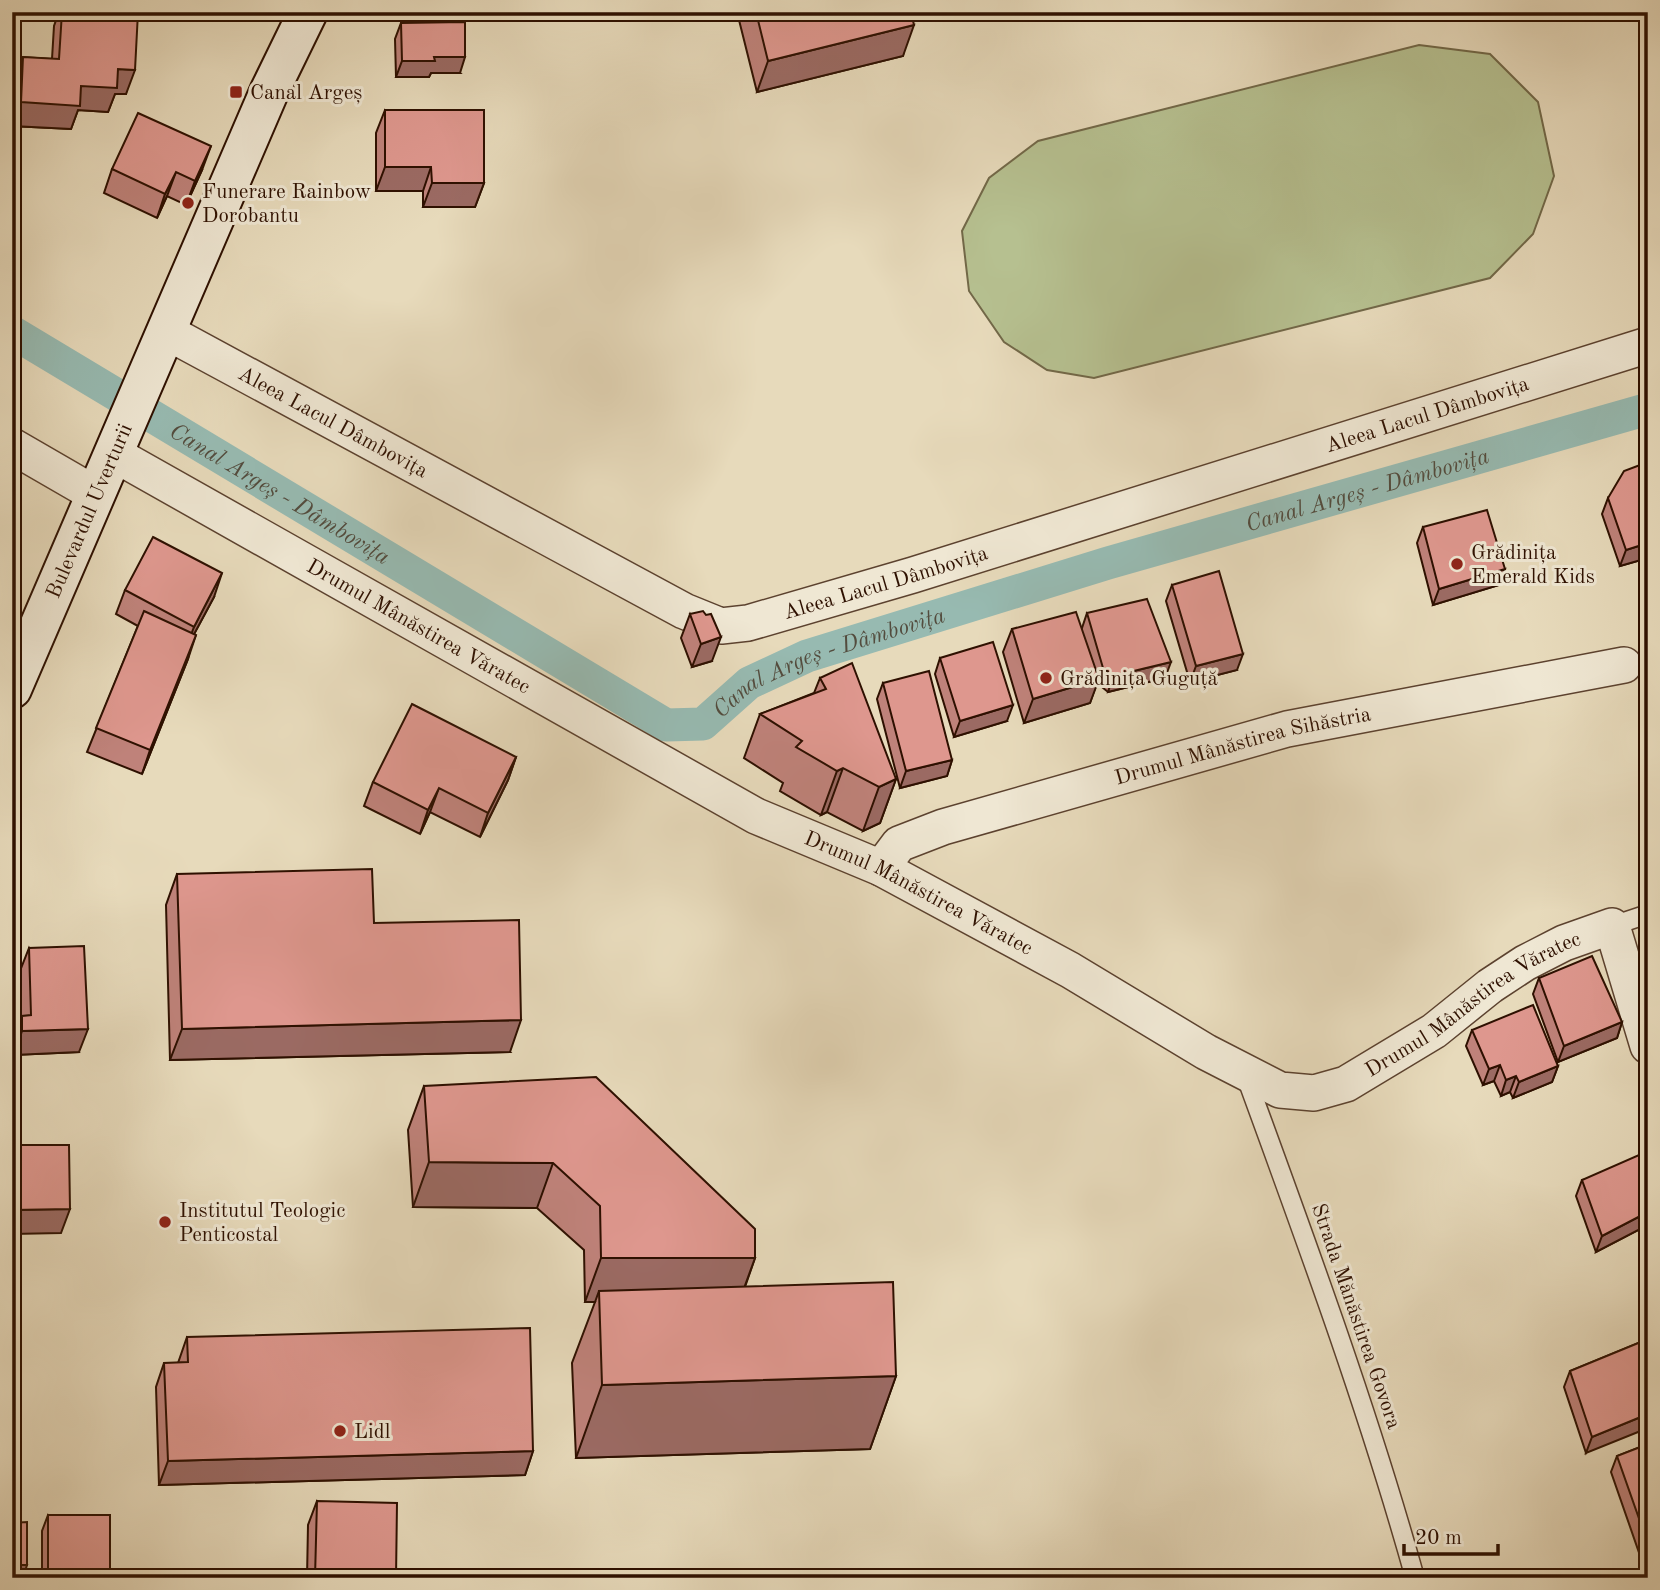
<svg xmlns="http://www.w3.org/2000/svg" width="1660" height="1590" font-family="'Old Standard TT',serif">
<rect width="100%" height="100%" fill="#e7dabb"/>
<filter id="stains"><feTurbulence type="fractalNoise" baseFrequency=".00286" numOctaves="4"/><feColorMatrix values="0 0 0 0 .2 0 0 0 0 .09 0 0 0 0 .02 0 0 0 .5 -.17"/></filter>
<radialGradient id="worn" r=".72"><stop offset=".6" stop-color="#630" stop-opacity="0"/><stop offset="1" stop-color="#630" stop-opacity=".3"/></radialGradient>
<path fill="#b6c090" stroke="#726848" stroke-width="2" d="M 1419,45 L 1490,54 L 1538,102 L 1554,176 L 1533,234 L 1490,278 L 1094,378 L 1047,370 L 1004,342 L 969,291 L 962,231 L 989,178 L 1038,141 Z"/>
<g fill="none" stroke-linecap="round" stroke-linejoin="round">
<path stroke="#97bab1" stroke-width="33" id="s1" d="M 12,332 L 666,725 L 703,724 L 749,683 L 807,656 L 1108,563 L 1648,409"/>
<g stroke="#5c422f" stroke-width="21">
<g id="service">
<path d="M 1612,926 L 1648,914"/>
<path d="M 1245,1074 C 1306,1241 1367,1406 1415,1578"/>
</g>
</g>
<g stroke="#5c422f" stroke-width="38">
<g id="minor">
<path id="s2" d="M 167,332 L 684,611 L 721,626 L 748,623 L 913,575 L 1648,345"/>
<path d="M 12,446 L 95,494"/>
<path id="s3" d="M 114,454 L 756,816 L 881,868 L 1070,970 L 1206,1052 L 1280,1090 L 1314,1093 L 1346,1084 L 1434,1031 L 1490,986 L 1525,963 L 1564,943 L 1612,926 L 1648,1046"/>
<path id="s4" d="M 881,868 L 899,844 L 943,827 L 1287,729 L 1624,665"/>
</g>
</g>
<g stroke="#2e1000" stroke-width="42">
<g id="secondary">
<path id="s5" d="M 12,689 L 269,92 L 308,12"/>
</g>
</g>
<use href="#service" stroke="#efe7d3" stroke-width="18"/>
<use href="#minor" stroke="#efe7d3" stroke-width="35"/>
<use href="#secondary" stroke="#efe7d3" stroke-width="38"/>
</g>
<g fill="#bf827a" stroke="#2e1000" stroke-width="2">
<path d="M 59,12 L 138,12 L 126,94 L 115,94 L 108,112 L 78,110 L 71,129 L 12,126 L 14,81 L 23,57 L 52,59 L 54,26 Z"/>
<path d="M 737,12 L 911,12 L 903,56 L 757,92 Z"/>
<path d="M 401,23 L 460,73 L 431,73 L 429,77 L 396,77 L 395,39 Z"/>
<path d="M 385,110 L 484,183 L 475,207 L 423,207 L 423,191 L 376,191 L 376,133 Z"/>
<path d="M 112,169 L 202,170 L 186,205 L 167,196 L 157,218 L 104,193 Z"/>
<path d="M 1608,498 L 1648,558 L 1620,566 L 1602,514 Z"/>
<path d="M 1423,527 L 1505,569 L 1499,585 L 1433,605 L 1417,543 Z"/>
<path d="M 1172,585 L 1237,670 L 1190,682 L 1166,601 Z"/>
<path d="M 125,590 L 214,597 L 194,634 L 188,659 L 142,774 L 87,752 L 138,626 L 116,614 Z"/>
<path d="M 1087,613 L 1165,678 L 1108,692 L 1097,683 L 1090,703 L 1024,723 L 1003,652 L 1012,629 L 1082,628 Z"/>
<path d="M 690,614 L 712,661 L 692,667 L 681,638 Z"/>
<path d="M 940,658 L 1007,721 L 954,737 L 935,674 Z"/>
<path d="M 820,678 L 896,779 L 880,823 L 863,831 L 827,812 L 821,815 L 780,791 L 783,783 L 744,758 L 760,714 L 814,693 Z"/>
<path d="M 883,683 L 952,760 L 947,776 L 900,788 L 877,699 Z"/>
<path d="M 516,757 L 508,780 L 480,837 L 430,812 L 420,834 L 364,806 L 373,782 Z"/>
<path d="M 177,874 L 374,923 L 510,1052 L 170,1060 L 166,905 Z"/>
<path d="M 29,948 L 79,1052 L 14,1055 L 13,1039 L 21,1016 L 20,971 Z"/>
<path d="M 1539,978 L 1622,1022 L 1617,1038 L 1558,1062 L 1533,994 Z"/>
<path d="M 1472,1030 L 1558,1066 L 1552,1082 L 1513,1098 L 1510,1092 L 1501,1096 L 1494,1081 L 1483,1085 L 1466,1046 Z"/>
<path d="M 424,1086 L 755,1258 L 745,1287 L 896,1376 L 870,1449 L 576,1458 L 572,1363 L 595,1302 L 585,1302 L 584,1250 L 537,1208 L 413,1207 L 408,1130 Z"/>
<path d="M 1648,1172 L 1648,1225 L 1596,1252 L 1576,1196 L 1582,1180 Z"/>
<path d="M 187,1337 L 533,1451 L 525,1475 L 159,1485 L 156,1387 L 164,1363 L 178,1363 Z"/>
<path d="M 1648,1339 L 1586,1453 L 1564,1387 L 1570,1371 Z"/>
<path d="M 1648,1444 L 1648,1566 L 1644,1567 L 1611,1472 L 1617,1456 Z"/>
<path d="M 317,1501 L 396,1578 L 307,1578 L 308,1525 Z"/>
<path d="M 48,1515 L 110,1576 L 109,1578 L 42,1578 L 42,1531 Z"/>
</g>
<g fill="#9b6a63" stroke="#2e1000" stroke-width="2">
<path d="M 914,25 L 903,56 L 757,92 L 768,61 Z"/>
<path d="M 434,57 L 465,57 L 460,73 L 431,73 L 429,77 L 396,77 L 402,61 Z"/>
<path d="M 118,69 L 135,70 L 126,94 L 115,94 L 108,112 L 78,110 L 71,129 L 12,126 L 21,102 L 81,86 Z"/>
<path d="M 211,146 L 202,170 L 186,205 L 195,181 Z"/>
<path d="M 385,167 L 431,167 L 423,191 L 376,191 Z"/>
<path d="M 176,172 L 167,196 L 157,218 L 165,194 Z"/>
<path d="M 432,183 L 484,183 L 475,207 L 423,207 Z"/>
<path d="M 1648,543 L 1648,558 L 1620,566 L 1626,550 Z"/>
<path d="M 1505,569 L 1499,585 L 1433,605 L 1439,589 Z"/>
<path d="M 222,573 L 214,597 L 185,651 L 194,627 Z"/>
<path d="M 196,635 L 188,659 L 142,774 L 150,750 Z"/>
<path d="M 721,637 L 712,661 L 692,667 L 701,644 Z"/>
<path d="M 1243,654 L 1237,670 L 1190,682 L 1196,666 Z"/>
<path d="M 1171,662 L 1165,678 L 1108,692 L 1113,676 Z"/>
<path d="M 1099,679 L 1090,703 L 1024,723 L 1033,699 Z"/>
<path d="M 1013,705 L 1007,721 L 954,737 L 960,721 Z"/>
<path d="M 516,757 L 508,780 L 480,837 L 488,813 Z"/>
<path d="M 952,760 L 947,776 L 900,788 L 906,771 Z"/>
<path d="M 843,768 L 827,812 L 821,815 L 837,771 Z"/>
<path d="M 896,779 L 880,823 L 863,831 L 879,787 Z"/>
<path d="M 439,788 L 430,812 L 420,834 L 428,810 Z"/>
<path d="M 521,1020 L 510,1052 L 170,1060 L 182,1029 Z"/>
<path d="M 1622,1022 L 1617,1038 L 1558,1062 L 1564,1046 Z"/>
<path d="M 88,1029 L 79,1052 L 14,1055 L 22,1031 Z"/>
<path d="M 1500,1065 L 1494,1081 L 1483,1085 L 1489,1069 Z"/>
<path d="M 1558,1066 L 1552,1082 L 1513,1098 L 1519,1082 Z"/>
<path d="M 1516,1076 L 1510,1092 L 1501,1096 L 1506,1080 Z"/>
<path d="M 429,1162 L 553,1163 L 537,1208 L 413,1207 Z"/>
<path d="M 70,1209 L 61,1233 L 12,1234 L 12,1210 Z"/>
<path d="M 1648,1212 L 1648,1225 L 1596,1252 L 1602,1236 Z"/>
<path d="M 601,1258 L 755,1258 L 739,1302 L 599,1291 L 595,1302 L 585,1302 Z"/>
<path d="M 896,1376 L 870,1449 L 576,1458 L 602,1385 Z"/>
<path d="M 1648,1414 L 1648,1428 L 1586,1453 L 1592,1437 Z"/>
<path d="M 533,1451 L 525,1475 L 159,1485 L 168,1461 Z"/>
<path d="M 12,1565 L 27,1565 L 23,1578 L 12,1578 Z"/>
<path d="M 48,1576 L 110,1576 L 109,1578 L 48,1578 Z"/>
</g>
<g fill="#de978e" stroke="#2e1000" stroke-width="2">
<path d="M 62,12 L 138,12 L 135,70 L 118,69 L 117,88 L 81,86 L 80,106 L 21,102 L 23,57 L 59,59 Z"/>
<path d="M 756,12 L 911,12 L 914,25 L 768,61 Z"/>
<path d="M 465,22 L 465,57 L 434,57 L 435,61 L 402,61 L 401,23 Z"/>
<path d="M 385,110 L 484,110 L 484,183 L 432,183 L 431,167 L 385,167 Z"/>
<path d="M 138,113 L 211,146 L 195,181 L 176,172 L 165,194 L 112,169 Z"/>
<path d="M 1648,462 L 1648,543 L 1626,550 L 1608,498 L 1624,471 Z"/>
<path d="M 1487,510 L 1505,569 L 1439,589 L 1423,527 Z"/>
<path d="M 153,537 L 222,573 L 194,627 L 125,590 Z"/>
<path d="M 1219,571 L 1243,654 L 1196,666 L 1172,585 Z"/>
<path d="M 1147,599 L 1171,662 L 1113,676 L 1103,668 L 1087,613 Z"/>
<path d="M 144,611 L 196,635 L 150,750 L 96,728 Z"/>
<path d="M 703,611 L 706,615 L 711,614 L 721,637 L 701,644 L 690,614 Z"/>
<path d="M 1076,612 L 1099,679 L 1033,699 L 1012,629 Z"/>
<path d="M 993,642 L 1013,705 L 960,721 L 940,658 Z"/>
<path d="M 852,663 L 896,779 L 879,787 L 843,768 L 837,771 L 796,747 L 802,741 L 760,714 L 826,689 L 820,678 Z"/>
<path d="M 929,671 L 952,760 L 906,771 L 883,683 Z"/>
<path d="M 412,704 L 516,757 L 488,813 L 439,788 L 428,810 L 373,782 Z"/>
<path d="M 372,869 L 374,923 L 519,920 L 521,1020 L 182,1029 L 177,874 Z"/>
<path d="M 84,946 L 88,1029 L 22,1031 L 22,1016 L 31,1015 L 29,948 Z"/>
<path d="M 1592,956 L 1622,1022 L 1564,1046 L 1539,978 Z"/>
<path d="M 1533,1005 L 1558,1066 L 1519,1082 L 1516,1076 L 1506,1080 L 1500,1065 L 1489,1069 L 1472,1030 Z"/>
<path d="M 596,1077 L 755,1229 L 755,1258 L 601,1258 L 600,1206 L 553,1163 L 429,1162 L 424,1086 Z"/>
<path d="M 12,1145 L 69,1145 L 70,1209 L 12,1210 Z"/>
<path d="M 1639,1155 L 1648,1172 L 1648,1212 L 1602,1236 L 1582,1180 Z"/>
<path d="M 893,1282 L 896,1376 L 602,1385 L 599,1291 Z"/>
<path d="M 530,1328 L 533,1451 L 168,1461 L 164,1363 L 188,1362 L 187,1337 Z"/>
<path d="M 1648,1339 L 1648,1414 L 1592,1437 L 1570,1371 Z"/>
<path d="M 1648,1444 L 1648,1544 L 1617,1456 Z"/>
<path d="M 317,1501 L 397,1503 L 396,1578 L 315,1578 Z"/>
<rect x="48" y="1515" width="62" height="61"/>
<path d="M 27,1522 L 27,1565 L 12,1565 L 12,1523 Z"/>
</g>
<g fill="#8f2418" stroke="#efe7d3" stroke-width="2.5">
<rect x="229" y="85" width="14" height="14" rx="3.5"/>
<circle cx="188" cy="203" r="7"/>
<circle cx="1457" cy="564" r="7"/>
<circle cx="1046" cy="678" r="7"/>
<circle cx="165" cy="1222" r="7"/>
<circle cx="340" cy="1431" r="7"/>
</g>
<g text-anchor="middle" stroke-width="6" stroke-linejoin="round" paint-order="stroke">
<g font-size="21" fill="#2e1000" stroke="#efe7d3" text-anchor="start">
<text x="250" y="99">Canal Argeș</text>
<text x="202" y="198">Funerare Rainbow<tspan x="202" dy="24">Dorobantu</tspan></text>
<text x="1471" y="559">Grădinița<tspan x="1471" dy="24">Emerald Kids</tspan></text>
<text x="1060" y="685">Grădinița Guguță</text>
<text x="179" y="1217">Institutul Teologic<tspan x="179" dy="24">Penticostal</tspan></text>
<text x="354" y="1438">Lidl</text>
</g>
<g font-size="21" fill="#2e1000" stroke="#efe7d3">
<text dy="7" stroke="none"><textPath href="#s2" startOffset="1365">Aleea Lacul Dâmbovița</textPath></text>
<text dy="7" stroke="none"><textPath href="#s2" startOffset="189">Aleea Lacul Dâmbovița</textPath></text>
<text dy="7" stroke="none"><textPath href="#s5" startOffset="194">Bulevardul Uverturii</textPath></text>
<text dy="7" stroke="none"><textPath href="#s2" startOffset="798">Aleea Lacul Dâmbovița</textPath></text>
<text dy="7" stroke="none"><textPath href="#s3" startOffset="350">Drumul Mânăstirea Văratec</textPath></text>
<text dy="7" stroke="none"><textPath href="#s4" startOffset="388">Drumul Mânăstirea Sihăstria</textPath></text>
<text dy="7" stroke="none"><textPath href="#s3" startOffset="917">Drumul Mânăstirea Văratec</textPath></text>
<text dy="7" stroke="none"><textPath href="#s3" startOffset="1547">Drumul Mânăstirea Văratec</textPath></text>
<text transform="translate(1357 1316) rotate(71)" y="7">Strada Mănăstirea Govora</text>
</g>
<g font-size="23" font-style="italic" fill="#534c3e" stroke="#efe7d3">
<text dy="8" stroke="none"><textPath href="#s1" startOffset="1510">Canal Argeș - Dâmbovița</textPath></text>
<text dy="8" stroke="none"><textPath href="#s1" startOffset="313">Canal Argeș - Dâmbovița</textPath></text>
<text dy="8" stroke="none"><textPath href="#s1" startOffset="943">Canal Argeș - Dâmbovița</textPath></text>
</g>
</g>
<rect width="1660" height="1590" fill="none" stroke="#e7dabb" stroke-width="42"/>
<rect x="14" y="14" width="1632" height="1562" fill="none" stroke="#2e1000" stroke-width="3.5"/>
<rect x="21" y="21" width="1618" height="1548" fill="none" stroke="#2e1000" stroke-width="2"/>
<path d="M1404 1544v10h94v-10" fill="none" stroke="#2e1000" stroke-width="3.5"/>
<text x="1415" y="1544" font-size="21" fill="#2e1000" stroke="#efe7d3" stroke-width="5" paint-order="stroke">20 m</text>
<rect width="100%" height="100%" filter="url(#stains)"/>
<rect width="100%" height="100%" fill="url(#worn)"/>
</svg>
